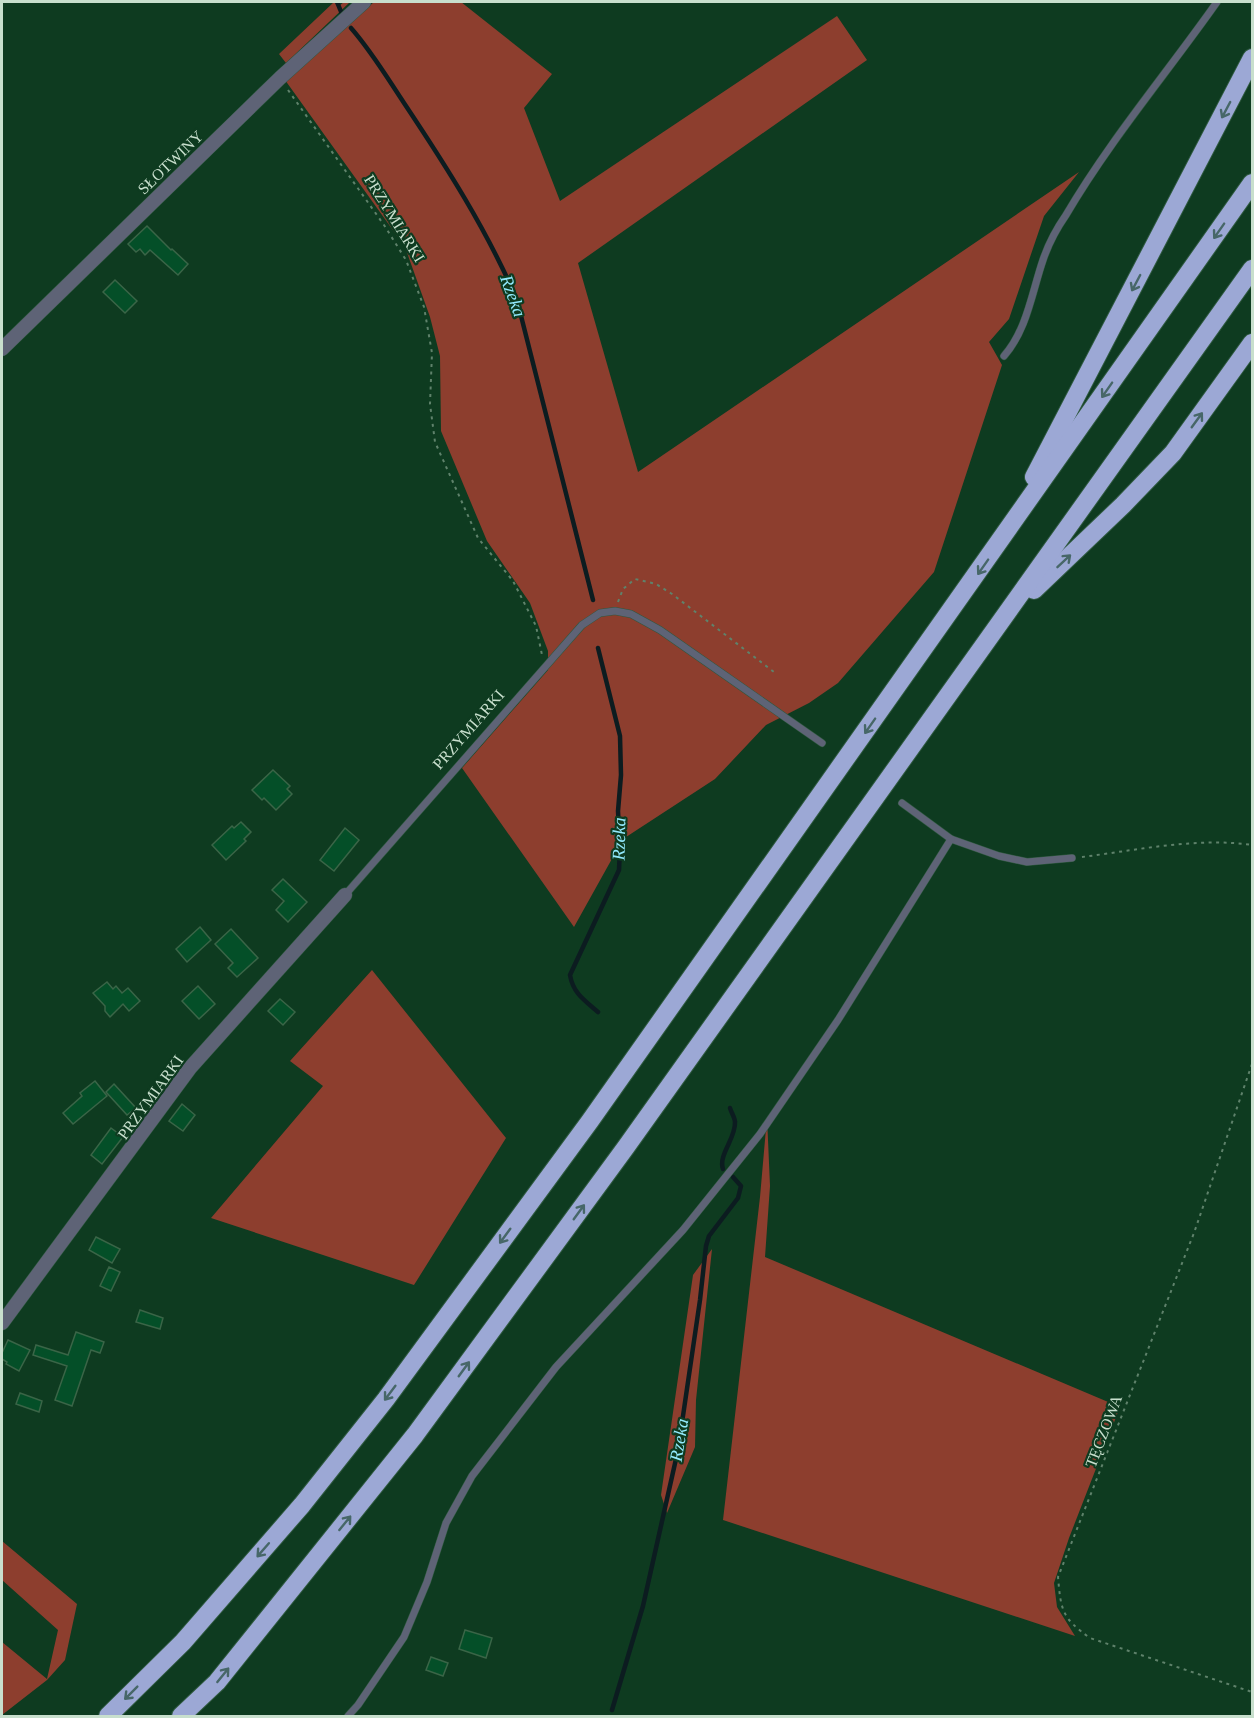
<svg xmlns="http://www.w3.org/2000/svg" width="1254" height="1718" font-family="Georgia,serif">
<rect width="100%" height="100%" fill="#0e3b20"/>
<g fill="#8d3e2e">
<path d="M 334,2 L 339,6 L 344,2 L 350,2 L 286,63 L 279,54 Z"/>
<path d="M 374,2 L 461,2 L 552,74 L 524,108 L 560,201 L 837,16 L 867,60 L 578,263 L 638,472 L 1079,172 L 1044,216 L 1009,319 L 989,342 L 1002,365 L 934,572 L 838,683 L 809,703 L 766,725 L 715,779 L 623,839 L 574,927 L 462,768 L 548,670 L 548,651 L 530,603 L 487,541 L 441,431 L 440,356 L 430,317 L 405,247 L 285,80 Z"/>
<path d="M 372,970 L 506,1138 L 414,1285 L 211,1218 L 323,1086 L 290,1061 Z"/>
<path d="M 767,1117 L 770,1186 L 765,1257 L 1120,1407 L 1069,1538 L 1054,1583 L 1057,1607 L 1075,1636 L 723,1520 L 760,1197 Z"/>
<path d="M 712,1249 L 696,1400 L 695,1447 L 667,1513 L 661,1495 L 693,1275 Z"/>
<path d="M 2,1541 L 77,1604 L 65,1660 L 47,1680 L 2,1715 L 2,1642 L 47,1679 L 58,1630 L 2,1580 Z"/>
</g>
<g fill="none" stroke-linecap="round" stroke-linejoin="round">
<g stroke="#0c1c20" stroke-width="4.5">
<path d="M 337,2 L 342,14"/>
<path d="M 351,28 C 372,52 386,76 404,103 C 446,166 487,230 517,300 L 593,600"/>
<path d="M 598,1012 C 584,1000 573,993 570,975 L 619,870 L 620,848 L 618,811 L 621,775 L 620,736 L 598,648"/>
<path d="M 723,1169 C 718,1155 736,1138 735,1122 C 735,1118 731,1112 730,1108"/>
<path d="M 612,1710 L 643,1606 L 678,1450 L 700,1300 L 706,1246 L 709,1236 L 738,1198 L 741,1186 L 733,1177"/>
</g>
</g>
<g fill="#044f28" stroke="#3a6547" stroke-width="1.5">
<path d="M 147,226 L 171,250 L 172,249 L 188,264 L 178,275 L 150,250 L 145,255 L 140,249 L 136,252 L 128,244 Z"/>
<path d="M 115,280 L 137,301 L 125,313 L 103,292 Z"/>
<path d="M 273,770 L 290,786 L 287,789 L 292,794 L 276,810 L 264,798 L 262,800 L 252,790 Z"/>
<path d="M 241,822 L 251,832 L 244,839 L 246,841 L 226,860 L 212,845 L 232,826 L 234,828 Z"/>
<path d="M 345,828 L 359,840 L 334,871 L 320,860 Z"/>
<path d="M 283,879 L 307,902 L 288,922 L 276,910 L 284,901 L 272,890 Z"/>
<path d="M 200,927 L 211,940 L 187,962 L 176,949 Z"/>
<path d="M 231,929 L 258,958 L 237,977 L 228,968 L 233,963 L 215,944 Z"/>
<path d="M 107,982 L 113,989 L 116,986 L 122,993 L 128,988 L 140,1001 L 129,1011 L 123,1004 L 110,1017 L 105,1011 L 105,1006 L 93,993 Z"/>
<path d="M 198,986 L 215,1004 L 199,1019 L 182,1001 Z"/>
<path d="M 280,999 L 295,1012 L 283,1025 L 268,1011 Z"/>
<path d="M 95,1081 L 107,1096 L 73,1124 L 63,1113 L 82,1096 L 80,1093 Z"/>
<path d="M 114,1084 L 136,1108 L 127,1115 L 106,1092 Z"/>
<path d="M 182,1104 L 195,1115 L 183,1131 L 169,1121 Z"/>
<path d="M 111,1128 L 123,1137 L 102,1164 L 91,1155 Z"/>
<path d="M 96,1237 L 120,1249 L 112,1263 L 89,1250 Z"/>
<path d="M 109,1267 L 120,1272 L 111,1291 L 100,1286 Z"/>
<path d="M 140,1310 L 163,1318 L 160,1329 L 136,1322 Z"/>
<path d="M 76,1332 L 104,1342 L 100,1353 L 91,1350 L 72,1406 L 55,1400 L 67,1366 L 33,1355 L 36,1345 L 68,1355 Z"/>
<path d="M 8,1340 L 30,1350 L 19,1371 L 6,1364 L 7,1362 L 2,1359 L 2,1353 Z"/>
<path d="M 20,1393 L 42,1401 L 39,1412 L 16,1404 Z"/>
<path d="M 465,1630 L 492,1638 L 486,1658 L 459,1649 Z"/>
<path d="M 431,1657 L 448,1663 L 443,1676 L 426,1670 Z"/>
</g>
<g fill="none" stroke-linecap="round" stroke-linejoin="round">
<g stroke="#2f593f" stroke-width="8">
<g id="lane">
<path d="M 1004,356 C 1027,330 1032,292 1043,260 C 1048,245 1057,228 1066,215 C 1110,140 1167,73 1217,2"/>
<path d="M 902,803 L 951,839 L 999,856 L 1027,862 L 1072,858"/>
<path d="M 345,895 L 582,625 L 600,613 L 615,611 L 631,614 L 660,630 L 822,743"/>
<path d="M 348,1716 L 358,1705 L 404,1637 L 427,1582 L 446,1523 L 472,1476 L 556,1367 L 683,1230 L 760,1134 L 838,1020 L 951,839"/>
</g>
</g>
<g stroke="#2f593f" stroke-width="15">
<g id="street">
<path d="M 2,349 L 280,78 L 364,2"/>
<path d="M 2,1323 L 190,1068 L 345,895"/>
</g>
</g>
<g stroke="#2f593f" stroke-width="20">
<g id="highway">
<path d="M 1034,477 L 1252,58"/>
<path d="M 1034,590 L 1123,505 L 1173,453 L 1252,343"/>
<path d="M 108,1716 L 183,1642 L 302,1505 L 386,1399 L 590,1121 L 1252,183"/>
<path d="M 181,1716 L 217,1682 L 415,1435 L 626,1147 L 1252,269"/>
</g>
</g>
<g stroke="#5f826b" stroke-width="2" stroke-dasharray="3 4.5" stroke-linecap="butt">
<path d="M 288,90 L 384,225 L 406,260 L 424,307 L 432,353 L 430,404 L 435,442 L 478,538 L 513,581 L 536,626 L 542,655"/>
<path d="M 618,602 L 623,589 L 635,579 L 656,584 L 672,594 L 774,672"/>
<path d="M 1082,857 C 1138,850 1197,837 1252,845"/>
<path d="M 1252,1064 L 1194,1233 L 1058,1577 C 1061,1611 1062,1618 1090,1638 L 1252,1692"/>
</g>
<use href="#lane" stroke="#5e6376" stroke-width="7"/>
<use href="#street" stroke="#5e6376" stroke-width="14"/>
<use href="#highway" stroke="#9ca8d5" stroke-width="18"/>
</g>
<defs><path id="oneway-shaft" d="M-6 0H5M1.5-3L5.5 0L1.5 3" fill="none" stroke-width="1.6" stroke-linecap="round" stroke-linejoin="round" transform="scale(1.5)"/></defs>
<g stroke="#476768">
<use href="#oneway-shaft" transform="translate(1226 110) rotate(118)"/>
<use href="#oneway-shaft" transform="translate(1219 231) rotate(125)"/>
<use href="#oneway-shaft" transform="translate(1136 283) rotate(118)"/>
<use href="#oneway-shaft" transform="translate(1107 390) rotate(125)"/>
<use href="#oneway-shaft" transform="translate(1197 420) rotate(-54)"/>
<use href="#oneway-shaft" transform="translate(1064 561) rotate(-43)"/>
<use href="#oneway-shaft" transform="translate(983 567) rotate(125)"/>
<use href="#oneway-shaft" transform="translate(870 726) rotate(125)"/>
<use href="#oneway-shaft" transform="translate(579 1212) rotate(-54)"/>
<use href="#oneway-shaft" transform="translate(505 1236) rotate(126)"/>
<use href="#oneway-shaft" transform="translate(464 1369) rotate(-54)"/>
<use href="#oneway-shaft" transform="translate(390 1393) rotate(127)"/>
<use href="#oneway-shaft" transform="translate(345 1523) rotate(-51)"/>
<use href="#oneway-shaft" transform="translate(263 1550) rotate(131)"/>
<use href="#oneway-shaft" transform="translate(223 1675) rotate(-51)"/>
<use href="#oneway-shaft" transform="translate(131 1693) rotate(135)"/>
</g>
<g text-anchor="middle" stroke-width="4.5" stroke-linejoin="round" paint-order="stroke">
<g font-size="16" fill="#c8dfcd" stroke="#0e3b20">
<text transform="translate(170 162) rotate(-44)" y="6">SŁOTWINY</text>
<text transform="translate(395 218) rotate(58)" y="6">PRZYMIARKI</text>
<text transform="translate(468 729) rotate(-49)" y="6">PRZYMIARKI</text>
<text transform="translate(150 1097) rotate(-54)" y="6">PRZYMIARKI</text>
<text transform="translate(1103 1431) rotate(-69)" y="6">TĘCZOWA</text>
</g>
<g font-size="18" font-style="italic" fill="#92eafd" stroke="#0e3b20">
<text transform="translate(513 296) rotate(70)" y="6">Rzeka</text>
<text transform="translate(619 839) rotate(-89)" y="6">Rzeka</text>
<text transform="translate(679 1440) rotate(-81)" y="6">Rzeka</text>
</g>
</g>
<rect width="1254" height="1718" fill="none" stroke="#c8dfcd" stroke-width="6"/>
</svg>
